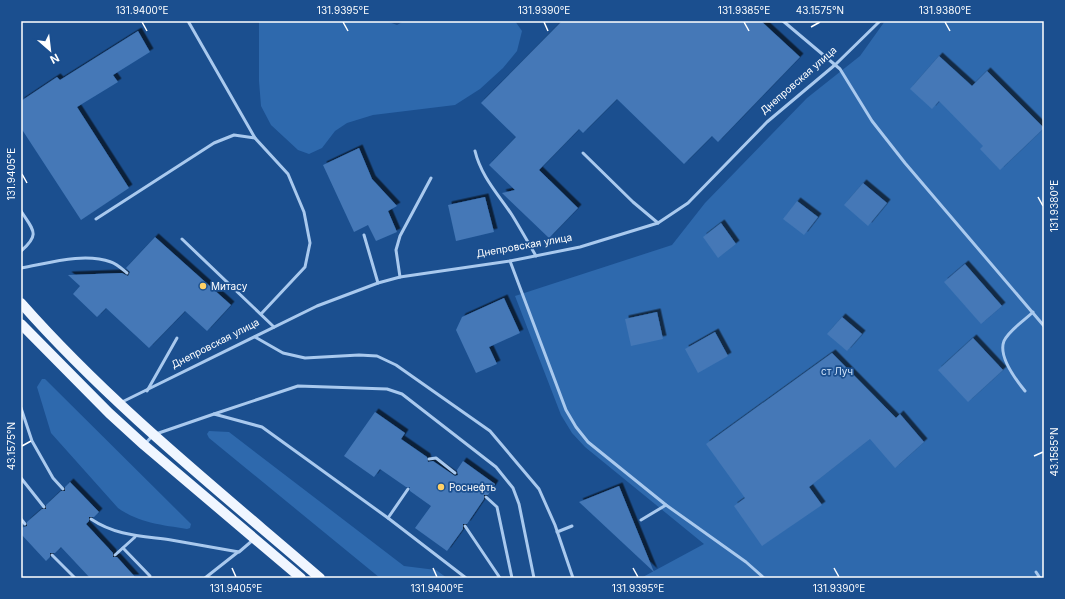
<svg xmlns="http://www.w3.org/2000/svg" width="1065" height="599" font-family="Inter,sans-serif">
<defs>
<filter id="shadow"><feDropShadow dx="3.5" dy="-3.5" stdDeviation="0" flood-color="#0009"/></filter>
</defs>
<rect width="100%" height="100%" fill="#1b4f8f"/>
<g fill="#2e69ad">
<path d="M 259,21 L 386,21 L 397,25 L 404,21 L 515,21 L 522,31 L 517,51 L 503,68 L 480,89 L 455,105 L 373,115 L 347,123 L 335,131 L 322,148 L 309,154 L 298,150 L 271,125 L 261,106 L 259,81 Z"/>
<path d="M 885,21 L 1044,21 L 1044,578 L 641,578 L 704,544 L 585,447 L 572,433 L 561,415 L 515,296 L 672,245 L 705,203 L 807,98 L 860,56 Z"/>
<path d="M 42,379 L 45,379 L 188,521 L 191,524 L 190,528 L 187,529 C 163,525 139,523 118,508 L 51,433 L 37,387 Z"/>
<path d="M 209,431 L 229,432 L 404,566 L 436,570 L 447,578 L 380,578 L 209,438 L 207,434 Z"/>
</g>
<g fill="#4478b7" filter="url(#shadow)">
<path d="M 562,21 L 761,21 L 800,57 L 718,142 L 712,136 L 684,164 L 617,99 L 583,133 L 579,129 L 539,170 L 578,208 L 549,238 L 502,193 L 515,190 L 489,165 L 516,137 L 481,103 Z"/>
<path d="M 138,31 L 150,52 L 113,75 L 118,82 L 77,107 L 129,188 L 81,220 L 21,128 L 21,101 L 57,77 L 60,80 Z"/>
<path d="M 939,56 L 972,86 L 987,71 L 1044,128 L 1000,170 L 980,149 L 983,146 L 939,101 L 932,109 L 910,89 Z"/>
<path d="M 359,148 L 372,179 L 397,206 L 388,211 L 397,232 L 376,241 L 368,225 L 354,232 L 323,165 Z"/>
<path d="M 863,183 L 887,203 L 868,226 L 844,205 Z"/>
<path d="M 485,197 L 494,232 L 456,241 L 448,205 Z"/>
<path d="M 797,201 L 818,217 L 804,235 L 783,219 Z"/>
<path d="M 721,223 L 736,244 L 718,258 L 703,237 Z"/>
<path d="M 155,237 L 231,305 L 207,331 L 185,311 L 149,348 L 106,308 L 97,317 L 73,294 L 80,286 L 68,275 L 122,273 L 128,276 L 130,272 L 126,268 Z"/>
<path d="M 965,264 L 1002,306 L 981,324 L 944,282 Z"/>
<path d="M 504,298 L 520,333 L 489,347 L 497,364 L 476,373 L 456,330 L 462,317 Z"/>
<path d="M 657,312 L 663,339 L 631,346 L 625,319 Z"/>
<path d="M 842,317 L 862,334 L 847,351 L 827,334 Z"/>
<path d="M 715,332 L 728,356 L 698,373 L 685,349 Z"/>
<path d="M 973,338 L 1003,370 L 968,402 L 938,370 Z"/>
<path d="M 832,353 L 896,418 L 900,414 L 924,442 L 895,468 L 870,439 L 809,487 L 822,505 L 762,546 L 734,506 L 745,498 L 706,444 Z"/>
<path d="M 375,412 L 405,433 L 401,439 L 427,457 L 428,462 L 433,461 L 455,476 L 458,475 L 457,470 L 463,461 L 495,484 L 488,495 L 484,495 L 484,499 L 467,524 L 463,524 L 463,529 L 447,551 L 415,528 L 431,506 L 410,491 L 410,487 L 406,487 L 380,469 L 374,477 L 344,456 Z"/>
<path d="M 70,482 L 99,512 L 94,517 L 89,517 L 89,521 L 86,524 L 113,553 L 113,557 L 117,557 L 136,578 L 90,578 L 61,547 L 55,553 L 50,553 L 50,557 L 46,561 L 21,534 L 21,528 L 27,526 L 27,522 L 42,509 L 46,509 L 46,505 L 61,491 L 65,491 L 65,487 Z"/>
<path d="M 619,486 L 654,572 L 579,502 Z"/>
</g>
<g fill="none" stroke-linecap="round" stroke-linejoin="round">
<g stroke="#a9c9ee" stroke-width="3">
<path d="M 188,21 L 255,138 L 288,174 L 304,212 L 310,243 L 305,267 L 261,314"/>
<path d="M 783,21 L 840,69 L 872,121 L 905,163 L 1044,326"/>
<path d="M 475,151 C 481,176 498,194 512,215 C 520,228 528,242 536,256"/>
<path d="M 583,153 L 633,202 L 658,223"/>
<path d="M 21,211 C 33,230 41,234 21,251"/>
<path d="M 96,219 L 214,143 L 234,135 L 255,138"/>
<path d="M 364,235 L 378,283"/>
<path d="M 182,239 L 274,327"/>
<path d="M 510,261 L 566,410 L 576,427 L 588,442 L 666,505 L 746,562 L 764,578"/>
<path d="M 21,268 C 49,263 84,252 111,262 C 117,264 122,269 127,273"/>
<path d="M 400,277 L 396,250 L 400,236 L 431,178"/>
<path d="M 255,337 L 283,353 L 305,358 L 359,355 L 377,356 L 396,365 L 490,431 L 539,489 L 555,525 L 573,578"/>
<path d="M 147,391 L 177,338"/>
<path d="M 1025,391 C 1016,380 998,356 1004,341 C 1009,330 1025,320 1033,312"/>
<path d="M 122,402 L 317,306 L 378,283 L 400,277 L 510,261 L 580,247 L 658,223 L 688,203 L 767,122 L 836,64 L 880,21"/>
<path d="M 21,408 L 32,441 L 53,478 L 63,489"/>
<path d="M 214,414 L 298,386 L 387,389 L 402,394 L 496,467 L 513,488 L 519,504 L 534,578"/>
<path d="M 145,444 L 153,435 L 214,414 L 262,427 L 388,518 L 408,489"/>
<path d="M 429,459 L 436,458 L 455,473"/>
<path d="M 21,478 L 44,507"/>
<path d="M 486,497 L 497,507 L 512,578"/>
<path d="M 388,518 L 466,578"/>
<path d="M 21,519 L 25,524"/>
<path d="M 91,519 C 116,536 143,536 171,540 C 194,544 216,548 239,552 L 253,540"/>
<path d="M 641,520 L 666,505"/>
<path d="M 465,526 L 500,578"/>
<path d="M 557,532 L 572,526"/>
<path d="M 123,548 L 150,576"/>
<path d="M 52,555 L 75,578"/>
<path d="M 115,555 L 135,537"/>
<path d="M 1036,572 L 1040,578"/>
<path d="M 205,578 L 238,552"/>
</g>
<g stroke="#f0f6ff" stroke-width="10">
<path d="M 21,303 C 111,405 218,490 320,578"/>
<path d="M 21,324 L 109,413 L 144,445 L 301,578"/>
</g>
</g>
<path fill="none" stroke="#fff" stroke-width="1.5" d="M 142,22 L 147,31M 343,22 L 348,31M 544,22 L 548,31M 744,22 L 749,31M 945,22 L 950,31M 811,27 L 820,22M 22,174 L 27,183M 1038,197 L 1043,206M 22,446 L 31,441M 1034,456 L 1043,452M 232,568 L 236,577M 433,568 L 437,577M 633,568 L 638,577M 834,568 L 839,577"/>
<g fill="#ffd166" stroke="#1b4f8f" stroke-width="1.5">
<circle cx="203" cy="286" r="4"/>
<circle cx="441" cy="487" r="4"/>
</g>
<g text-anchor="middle" stroke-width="3.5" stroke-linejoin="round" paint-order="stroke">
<g font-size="10" fill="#fff" stroke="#1b4f8f">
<text transform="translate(798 80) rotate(-41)" y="4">Днепровская улица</text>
<text transform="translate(524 245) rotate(-10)" y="4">Днепровская улица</text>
<text transform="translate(215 343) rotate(-27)" y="4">Днепровская улица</text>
</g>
<g font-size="10" fill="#fff" stroke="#1b4f8f" text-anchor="start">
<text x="211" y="290">Митасу</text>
<text x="449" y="491">Роснефть</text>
</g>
<g font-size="10" fill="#cfe3fa" stroke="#1b4f8f">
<text x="837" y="375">ст Луч</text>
</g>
</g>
<rect width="1065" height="599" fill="none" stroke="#1b4f8f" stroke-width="44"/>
<g transform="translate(50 50) rotate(152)" stroke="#1b4f8f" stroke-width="3" paint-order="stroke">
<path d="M0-3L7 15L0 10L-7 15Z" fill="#ffffff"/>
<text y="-6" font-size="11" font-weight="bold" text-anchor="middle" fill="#ffffff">N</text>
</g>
<rect x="22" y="22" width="1021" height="555" fill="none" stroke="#fff" stroke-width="1.5"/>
<g font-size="10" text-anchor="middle" fill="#fff">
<text x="142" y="14">131.9400°E</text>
<text x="343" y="14">131.9395°E</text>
<text x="544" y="14">131.9390°E</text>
<text x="744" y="14">131.9385°E</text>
<text x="820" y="14">43.1575°N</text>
<text x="945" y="14">131.9380°E</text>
<text transform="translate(11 174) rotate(-90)" y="4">131.9405°E</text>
<text transform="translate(1054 206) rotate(-90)" y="4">131.9380°E</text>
<text transform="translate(11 446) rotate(-90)" y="4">43.1575°N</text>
<text transform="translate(1054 452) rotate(-90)" y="4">43.1585°N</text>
<text x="236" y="592">131.9405°E</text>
<text x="437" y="592">131.9400°E</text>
<text x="638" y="592">131.9395°E</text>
<text x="839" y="592">131.9390°E</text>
</g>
</svg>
